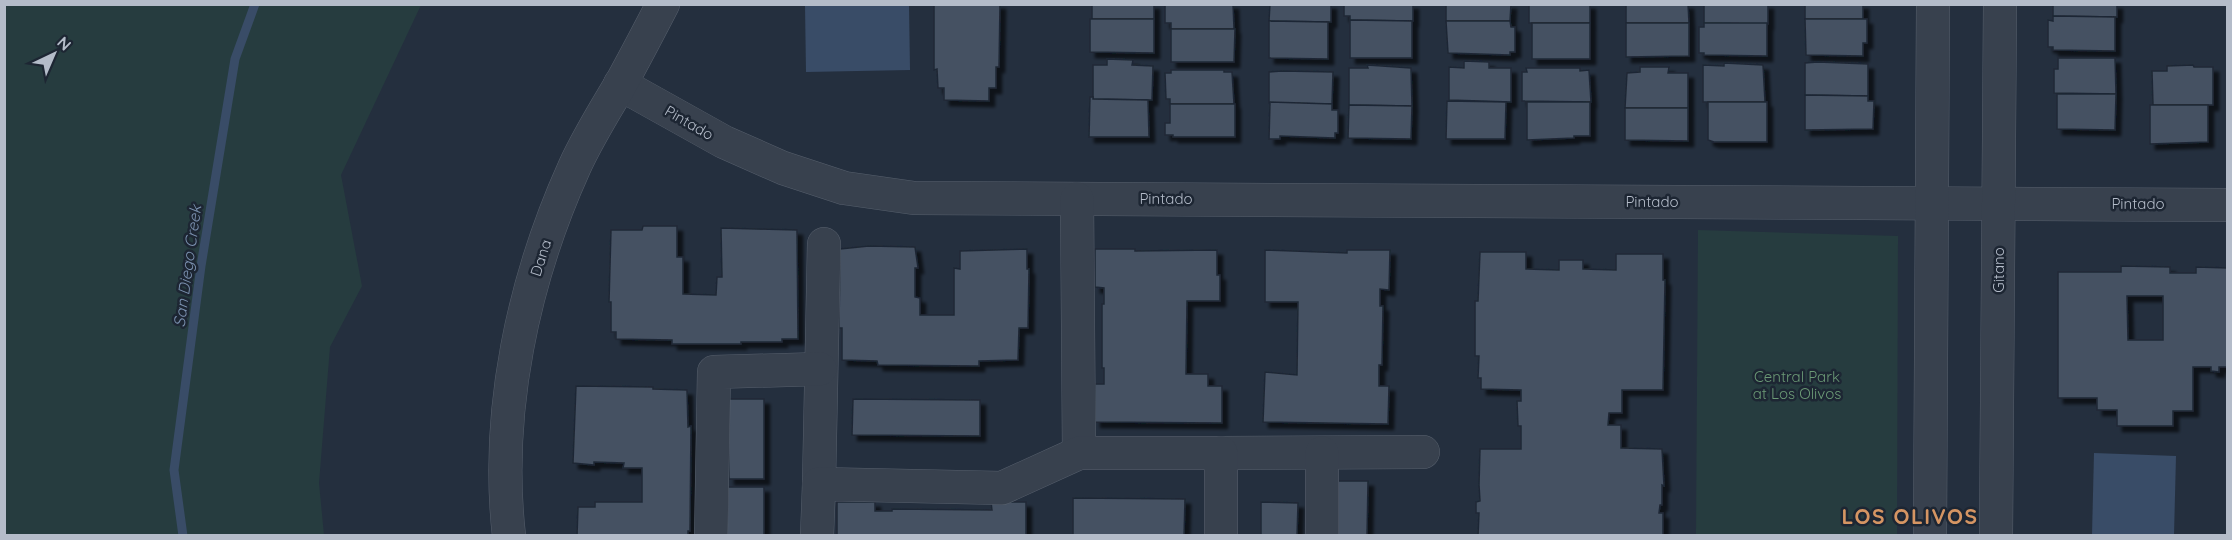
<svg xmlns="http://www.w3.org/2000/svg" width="2232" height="540" font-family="Quicksand,sans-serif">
<defs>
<filter id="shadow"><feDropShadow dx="5.5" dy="5.5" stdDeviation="1.5" flood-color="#0009"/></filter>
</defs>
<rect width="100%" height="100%" fill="#242f3e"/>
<g fill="#263c3f">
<path d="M 4,5 L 421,5 L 341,175 L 362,286 L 330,347 L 319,483 L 324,535 L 5,535 Z"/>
<path d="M 1698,230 L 1898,236 L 1897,535 L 1696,535 Z"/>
</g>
<g fill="#394c67">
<path d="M 805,5 L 909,5 L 910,70 L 806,72 Z"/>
<path d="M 2094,453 L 2176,456 L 2174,535 L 2092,535 Z"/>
</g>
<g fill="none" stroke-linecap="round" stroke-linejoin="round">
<path stroke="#394c67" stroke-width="9" d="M 183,536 L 174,470 L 201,266 L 235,59 L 255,4"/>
</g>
<g fill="#455162" stroke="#1f2835" stroke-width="1.5" fill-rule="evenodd" filter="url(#shadow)">
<path d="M 934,4 L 1000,4 L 999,67 L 996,67 L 996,88 L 989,88 L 989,101 L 944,100 L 944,88 L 938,88 L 937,69 L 934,70 Z"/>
<rect x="1092" y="4" width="62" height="15"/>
<path d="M 1165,4 L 1233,4 L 1234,29 L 1171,29 L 1171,23 L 1165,23 Z"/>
<path d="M 1270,4 L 1331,4 L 1331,22 L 1269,21 Z"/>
<path d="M 1344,4 L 1413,4 L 1413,21 L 1350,20 L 1350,16 L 1344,16 Z"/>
<path d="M 1446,4 L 1511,4 L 1510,21 L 1446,21 Z"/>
<rect x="1529" y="4" width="61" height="19"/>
<path d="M 1626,4 L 1688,4 L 1689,23 L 1626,23 Z"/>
<path d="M 1704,4 L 1768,4 L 1768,24 L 1704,23 Z"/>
<rect x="1805" y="4" width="58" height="15"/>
<path d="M 2053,4 L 2117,4 L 2117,17 L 2053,16 Z"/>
<path d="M 2053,16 L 2115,17 L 2115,51 L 2053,50 L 2053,47 L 2048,47 L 2048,20 L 2053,21 Z"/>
<path d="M 1090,19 L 1154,19 L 1154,53 L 1090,52 Z"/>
<path d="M 1805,19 L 1867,19 L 1867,43 L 1863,43 L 1863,56 L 1806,55 Z"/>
<path d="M 1350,20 L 1412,21 L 1412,58 L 1350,58 Z"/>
<path d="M 1269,21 L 1328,22 L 1328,59 L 1269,58 Z"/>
<path d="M 1446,21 L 1510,21 L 1511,27 L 1515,27 L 1515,52 L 1510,52 L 1510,55 L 1448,53 Z"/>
<rect x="1532" y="23" width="58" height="36"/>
<path d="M 1626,23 L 1689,23 L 1689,56 L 1626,57 Z"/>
<path d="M 1704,23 L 1767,23 L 1767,56 L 1704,55 L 1704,53 L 1699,53 L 1699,27 L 1704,27 Z"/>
<path d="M 1171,29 L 1235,29 L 1234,62 L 1171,62 Z"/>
<path d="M 2058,58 L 2115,58 L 2116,94 L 2054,93 L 2054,69 L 2058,69 Z"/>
<path d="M 1107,59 L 1133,60 L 1132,65 L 1153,66 L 1152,100 L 1093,99 L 1093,65 L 1107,65 Z"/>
<path d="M 1464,61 L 1489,62 L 1489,68 L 1511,68 L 1511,102 L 1449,100 L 1449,67 L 1464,68 Z"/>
<path d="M 1818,62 L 1868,64 L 1868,96 L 1805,95 L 1805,63 Z"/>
<path d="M 1724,63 L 1763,65 L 1765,102 L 1703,102 L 1703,65 L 1724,66 Z"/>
<path d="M 1367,65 L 1411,68 L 1412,106 L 1349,105 L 1349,68 L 1368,68 Z"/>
<path d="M 2193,65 L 2194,67 L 2213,67 L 2213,105 L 2153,105 L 2152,71 L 2167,71 L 2167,66 Z"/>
<path d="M 1640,67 L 1669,67 L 1668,73 L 1688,73 L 1688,108 L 1625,108 L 1627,73 L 1640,72 Z"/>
<path d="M 1526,68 L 1580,68 L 1580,71 L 1589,70 L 1591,102 L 1522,101 L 1522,72 L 1527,72 Z"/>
<path d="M 1171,70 L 1224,70 L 1224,72 L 1232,72 L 1234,104 L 1170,104 L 1170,99 L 1166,99 L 1165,73 L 1171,73 Z"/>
<path d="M 1282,71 L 1333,72 L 1332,104 L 1269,103 L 1269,72 Z"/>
<path d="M 2057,94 L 2116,94 L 2115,130 L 2057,129 Z"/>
<path d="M 1805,95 L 1868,96 L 1868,101 L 1874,101 L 1873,129 L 1805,130 Z"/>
<path d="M 1090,97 L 1093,97 L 1093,99 L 1148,100 L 1149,137 L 1089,137 Z"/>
<path d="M 1447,101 L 1506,102 L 1505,139 L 1446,139 Z"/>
<path d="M 1270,102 L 1332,104 L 1332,110 L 1338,110 L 1338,133 L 1335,133 L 1335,138 L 1280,136 L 1280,139 L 1269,139 Z"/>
<path d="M 1527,102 L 1590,102 L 1590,136 L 1574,136 L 1574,138 L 1527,140 Z"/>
<path d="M 1708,102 L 1767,102 L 1767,142 L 1714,142 L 1708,140 Z"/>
<path d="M 1170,104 L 1235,104 L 1235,137 L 1173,137 L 1173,135 L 1165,135 L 1165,123 L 1170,123 Z"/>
<path d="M 1349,105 L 1412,106 L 1411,139 L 1348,138 Z"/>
<path d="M 2150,105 L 2208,105 L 2208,142 L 2150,144 Z"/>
<path d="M 1625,108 L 1688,108 L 1688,141 L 1625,140 Z"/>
<path d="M 643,226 L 677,226 L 677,257 L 683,257 L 683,294 L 716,295 L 717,277 L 722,277 L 721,228 L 797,230 L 798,339 L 782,339 L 782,342 L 741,342 L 741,344 L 672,344 L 672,340 L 616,339 L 616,332 L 611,332 L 611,302 L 609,302 L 611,230 L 642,230 Z"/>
<path d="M 869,246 L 915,247 L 918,268 L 915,268 L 915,297 L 920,298 L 920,315 L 954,315 L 954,268 L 960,269 L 960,251 L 1027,249 L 1027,269 L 1029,269 L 1028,328 L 1019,328 L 1018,360 L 979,361 L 979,366 L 878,365 L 877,361 L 842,360 L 842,328 L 839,328 L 840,249 Z"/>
<path d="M 1095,249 L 1135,249 L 1135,251 L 1217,250 L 1217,275 L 1220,275 L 1220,301 L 1187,301 L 1186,374 L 1208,374 L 1208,386 L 1222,386 L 1222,423 L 1095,422 L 1095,384 L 1104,384 L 1104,368 L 1102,368 L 1102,304 L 1104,304 L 1104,288 L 1095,287 Z"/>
<path d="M 1265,250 L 1347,253 L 1347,250 L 1390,250 L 1389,290 L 1380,289 L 1380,306 L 1383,306 L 1382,365 L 1379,365 L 1379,386 L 1389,386 L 1388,424 L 1263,422 L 1265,372 L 1297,375 L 1298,302 L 1265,302 Z"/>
<path d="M 1480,252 L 1526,252 L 1526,269 L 1559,270 L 1559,260 L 1583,260 L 1583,269 L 1616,270 L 1616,254 L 1663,254 L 1663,280 L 1665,280 L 1663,390 L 1622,390 L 1622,413 L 1609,413 L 1608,425 L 1621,425 L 1621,448 L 1662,449 L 1664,486 L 1662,485 L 1662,505 L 1660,505 L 1659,513 L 1663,513 L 1663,536 L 1478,536 L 1479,513 L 1476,513 L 1476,502 L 1480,501 L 1479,485 L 1480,449 L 1521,449 L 1521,426 L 1518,426 L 1517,401 L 1521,401 L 1521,390 L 1481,389 L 1481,378 L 1478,378 L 1479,356 L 1475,356 L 1475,301 L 1478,301 Z"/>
<path d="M 2121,266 L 2170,267 L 2170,273 L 2196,273 L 2196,267 L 2228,268 L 2228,367 L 2219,367 L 2219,372 L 2211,371 L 2211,367 L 2193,367 L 2193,411 L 2173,411 L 2173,426 L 2117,426 L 2117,410 L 2097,410 L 2097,398 L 2058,398 L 2058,272 L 2121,272 ZM 2127,296 L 2163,296 L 2163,340 L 2128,340 Z"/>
<path d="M 576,386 L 653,387 L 653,389 L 687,390 L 688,427 L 691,426 L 690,531 L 688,531 L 688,536 L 577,536 L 578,507 L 595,507 L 595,502 L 642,502 L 642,468 L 623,468 L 624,463 L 594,462 L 594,465 L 573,463 Z"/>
<path d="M 728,399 L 764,399 L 764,479 L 729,479 Z"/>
<path d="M 853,399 L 980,400 L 980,436 L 852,435 Z"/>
<path d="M 1332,481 L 1368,481 L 1367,536 L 1332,536 Z"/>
<path d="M 728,487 L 764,487 L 764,536 L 727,536 Z"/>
<path d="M 1073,498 L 1185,499 L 1184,536 L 1073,535 Z"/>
<path d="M 837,502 L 875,502 L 875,511 L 892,511 L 892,509 L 992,510 L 991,502 L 1026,502 L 1026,536 L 837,536 Z"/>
<path d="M 1261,502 L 1298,503 L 1297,536 L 1261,536 Z"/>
</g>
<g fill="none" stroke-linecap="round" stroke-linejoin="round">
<g stroke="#565f6c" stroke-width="34">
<g id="minor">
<path d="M 620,84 L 724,142 L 783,168 L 844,188 L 914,198 L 2228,205"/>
<path d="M 1077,199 L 1079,453"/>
<path d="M 1221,453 L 1423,452"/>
<path d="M 819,484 L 824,244"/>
<path d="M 509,536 C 495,412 523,281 574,168 C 587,139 604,112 620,85 C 635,58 649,31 663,4"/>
<path d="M 711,536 L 714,372 L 820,369"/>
<path d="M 817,536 L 819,484 L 1002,488 L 1079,453 L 1221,453 L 1221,536"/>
<path d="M 1322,536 L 1322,453"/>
<path d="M 1930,536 L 1933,4"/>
<path d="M 1996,536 L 2000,4"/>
</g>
</g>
<use href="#minor" stroke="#38414e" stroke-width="33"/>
</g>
<g text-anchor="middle" stroke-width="5" stroke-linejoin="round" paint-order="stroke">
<g font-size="15" fill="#b4bcc9" stroke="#1d2633">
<text transform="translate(689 123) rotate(30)" y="5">Pintado</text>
<text x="1166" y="204">Pintado</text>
<text x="1652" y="207">Pintado</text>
<text x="2138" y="209">Pintado</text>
<text transform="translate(541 258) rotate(-72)" y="5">Dana</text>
<text transform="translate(1999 270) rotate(-90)" y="5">Gitano</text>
</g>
<g font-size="15" fill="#6b9a76" stroke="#1d2633">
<text x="1797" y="382">Central Park<tspan x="1797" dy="17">at Los Olivos</tspan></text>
</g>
<g font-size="16" font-style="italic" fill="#7c92b1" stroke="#1d2633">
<text transform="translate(187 266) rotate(-82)" y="6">San Diego Creek</text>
</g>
<g font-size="21" font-weight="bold" letter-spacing="1.5" fill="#d59563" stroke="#1d2633">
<text x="1910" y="524">LOS OLIVOS</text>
</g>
</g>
<rect width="2232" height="540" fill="none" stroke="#b4bcc9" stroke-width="12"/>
<g transform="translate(54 54) rotate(44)" stroke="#1d2633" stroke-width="4.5" paint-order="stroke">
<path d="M0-4.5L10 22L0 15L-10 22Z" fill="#b4bcc9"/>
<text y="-9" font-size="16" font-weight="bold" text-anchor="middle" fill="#b4bcc9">N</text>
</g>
</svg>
